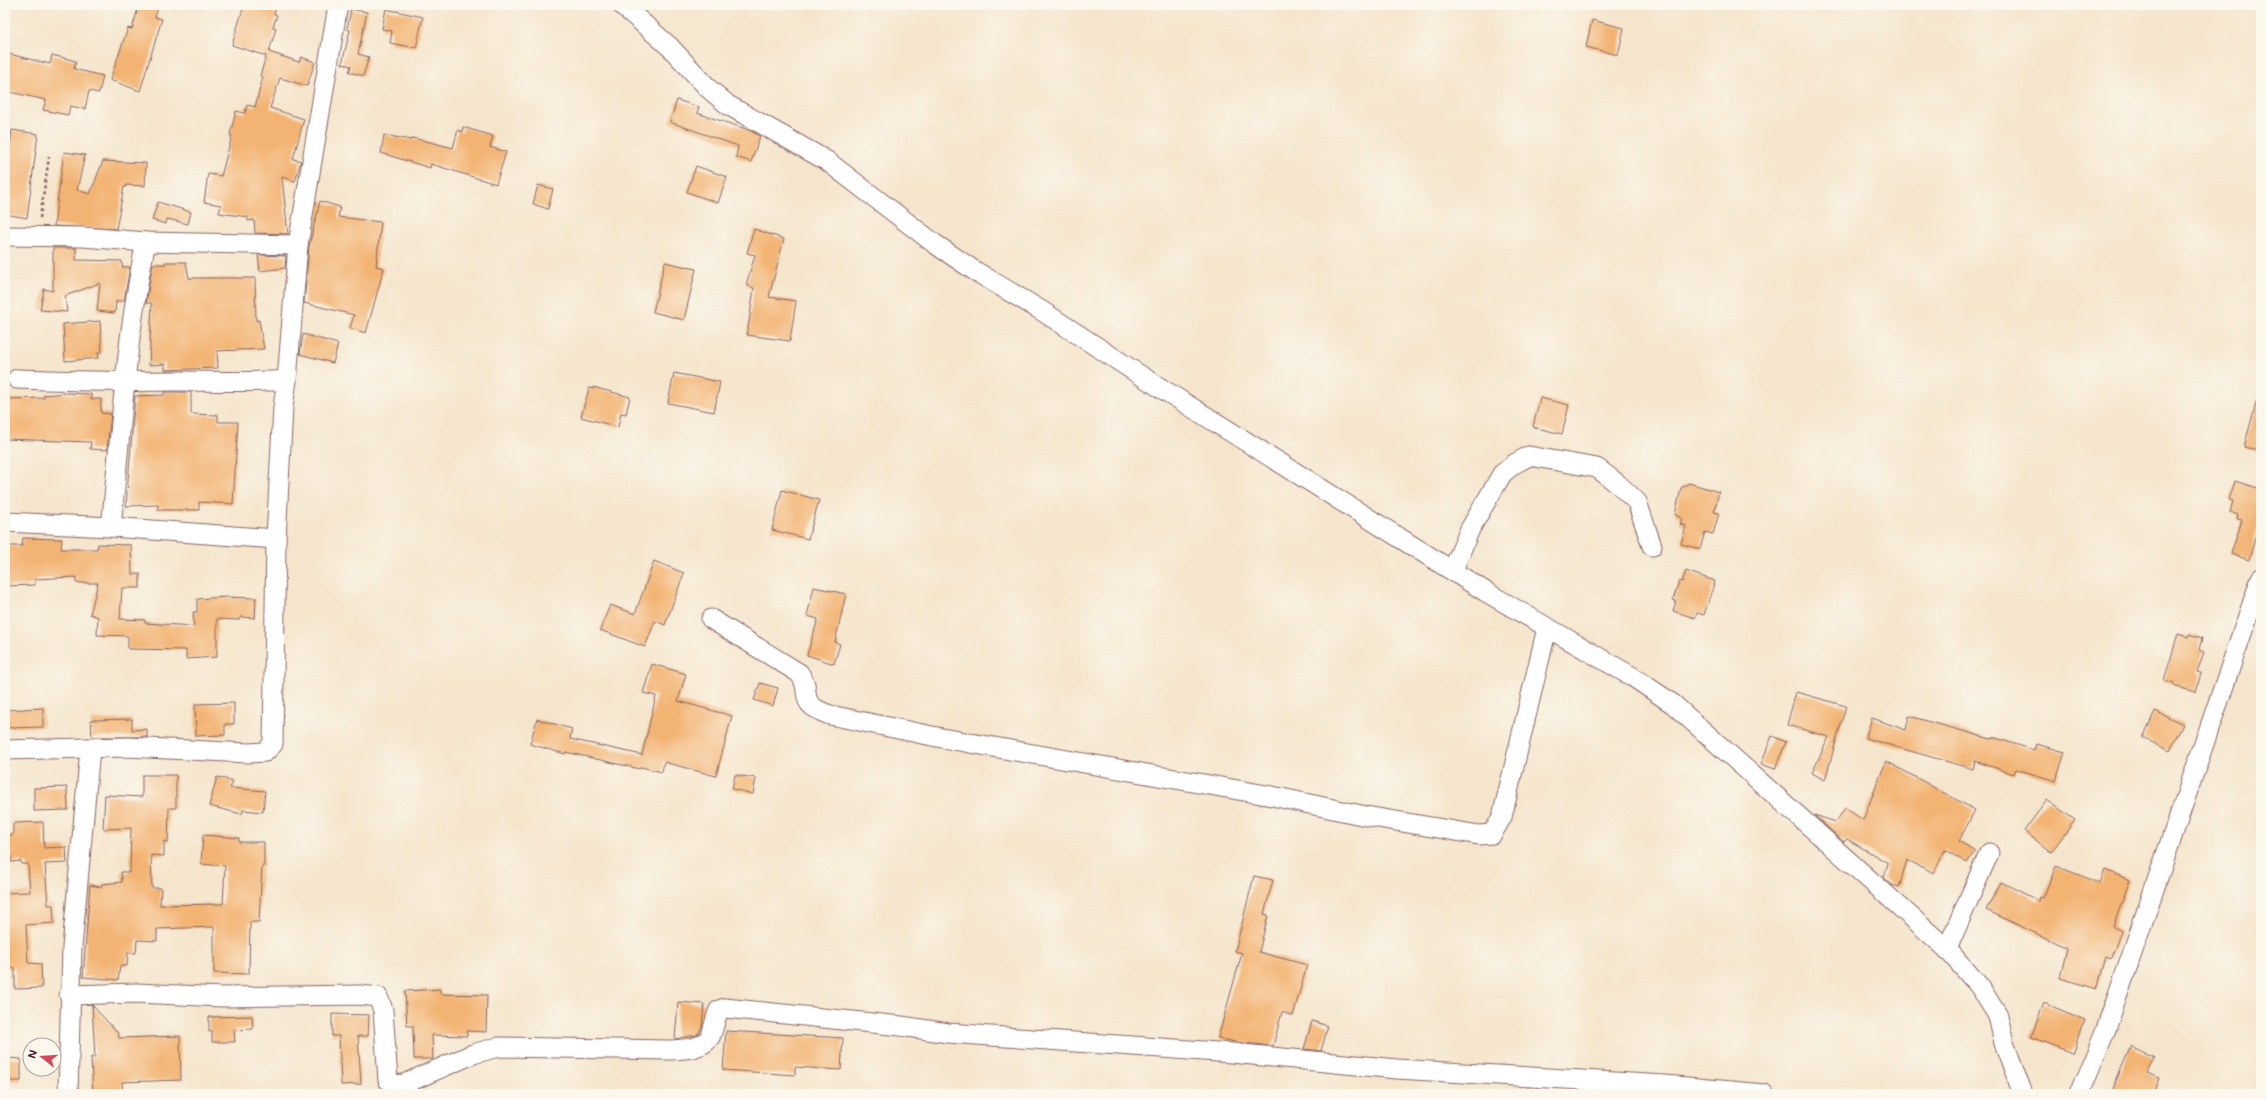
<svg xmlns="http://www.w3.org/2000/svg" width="2266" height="1099" font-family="Mali,sans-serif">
<rect width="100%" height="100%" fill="#fbf7ec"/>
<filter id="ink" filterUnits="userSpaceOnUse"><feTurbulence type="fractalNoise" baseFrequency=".025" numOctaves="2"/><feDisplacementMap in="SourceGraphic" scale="8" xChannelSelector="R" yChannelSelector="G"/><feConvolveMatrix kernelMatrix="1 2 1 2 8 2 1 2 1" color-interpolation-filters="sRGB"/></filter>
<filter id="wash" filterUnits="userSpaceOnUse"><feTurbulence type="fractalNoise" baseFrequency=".012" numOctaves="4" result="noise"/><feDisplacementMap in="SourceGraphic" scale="16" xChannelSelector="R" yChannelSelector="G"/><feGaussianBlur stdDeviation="0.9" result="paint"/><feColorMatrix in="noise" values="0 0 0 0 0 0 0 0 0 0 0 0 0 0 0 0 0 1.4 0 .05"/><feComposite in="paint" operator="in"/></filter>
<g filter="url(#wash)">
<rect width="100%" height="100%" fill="#f5e5cc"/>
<g id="blocks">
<g fill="#f3b473">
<path d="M 139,5 L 159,5 L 155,17 L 162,19 L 140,91 L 110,80 L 128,28 L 132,29 Z"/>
<path d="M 244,5 L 277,5 L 274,14 L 277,15 L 273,27 L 276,28 L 269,52 L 299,62 L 301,57 L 315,62 L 307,86 L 280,78 L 270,108 L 304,119 L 293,159 L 301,161 L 295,181 L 282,177 L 288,234 L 255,233 L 254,220 L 248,221 L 248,217 L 219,213 L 221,205 L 204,202 L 208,174 L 221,176 L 232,136 L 230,135 L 236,111 L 245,113 L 247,105 L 255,107 L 263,77 L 260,76 L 266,56 L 232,45 Z"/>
<path d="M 351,9 L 367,12 L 358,54 L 369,57 L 363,76 L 349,72 L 351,66 L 342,64 L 350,30 L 347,29 Z"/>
<path d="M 386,9 L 423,17 L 416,48 L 390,43 L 392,31 L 382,29 Z"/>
<path d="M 1592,20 L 1624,28 L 1618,55 L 1586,47 Z"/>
<path d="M 5,53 L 50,64 L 52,55 L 76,61 L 74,69 L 103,76 L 99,93 L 89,91 L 85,109 L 70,106 L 68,115 L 43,110 L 46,100 L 5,91 Z"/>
<path d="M 677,100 L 699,107 L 697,113 L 749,130 L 760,136 L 751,162 L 736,157 L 738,146 L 670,122 Z"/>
<path d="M 463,127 L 493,136 L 490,147 L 506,152 L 496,184 L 431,164 L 430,168 L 381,153 L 384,135 L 411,140 L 412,138 L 426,141 L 453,148 L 458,130 L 462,132 Z"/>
<path d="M 12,130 L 38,134 L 27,218 L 5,214 L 5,184 Z"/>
<path d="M 64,152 L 85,155 L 77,190 L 90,194 L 103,161 L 146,163 L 145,186 L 126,185 L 126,187 L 124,187 L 116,229 L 54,226 Z"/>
<path d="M 696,166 L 727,177 L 718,203 L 687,192 Z"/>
<path d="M 538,185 L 553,189 L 548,209 L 533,204 Z"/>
<path d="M 320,201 L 340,207 L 338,217 L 381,222 L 376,266 L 384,268 L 366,333 L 350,328 L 354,315 L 304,303 L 309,246 Z"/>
<path d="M 158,202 L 191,212 L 188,224 L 167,219 L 166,224 L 152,220 Z"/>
<path d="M 754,229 L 784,239 L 769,297 L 796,301 L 790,341 L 747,335 L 754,288 L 746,285 L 755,255 L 747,253 Z"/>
<path d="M 53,248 L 76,248 L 76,260 L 122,261 L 122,267 L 130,267 L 124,301 L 116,301 L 115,313 L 97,311 L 100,283 L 65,296 L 67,312 L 40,310 L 44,289 L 53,291 Z"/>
<path d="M 258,255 L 286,256 L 285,268 L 260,271 Z"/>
<path d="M 165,262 L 186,262 L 189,278 L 255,278 L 256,321 L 259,320 L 264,349 L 217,351 L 218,368 L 165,370 L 165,364 L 149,365 L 152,303 L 146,303 L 150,279 L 153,264 L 166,264 Z"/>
<path d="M 665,262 L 696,269 L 684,320 L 653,312 Z"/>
<path d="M 100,321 L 102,352 L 98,352 L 99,358 L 65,361 L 63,324 Z"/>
<path d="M 303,334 L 338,344 L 333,363 L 300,354 Z"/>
<path d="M 674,373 L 720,382 L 714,412 L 668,403 Z"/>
<path d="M 593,387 L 630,397 L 626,414 L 621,413 L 618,427 L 581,417 L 589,388 L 593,389 Z"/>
<path d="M 164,392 L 191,392 L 191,414 L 218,415 L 218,422 L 238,422 L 233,504 L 199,502 L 199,510 L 158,510 L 158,505 L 126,506 L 135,396 L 164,395 Z"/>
<path d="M 67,393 L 91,394 L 91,399 L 101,399 L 101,413 L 111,414 L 107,450 L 90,449 L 91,442 L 5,439 L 5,399 L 44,398 L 44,395 Z"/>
<path d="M 1540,398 L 1569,405 L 1562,434 L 1533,427 Z"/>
<path d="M 2257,400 L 2261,401 L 2261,452 L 2244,447 Z"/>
<path d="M 2235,481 L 2261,489 L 2261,516 L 2249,560 L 2231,554 L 2242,520 L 2237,519 L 2238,515 L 2230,512 L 2233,501 L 2229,500 Z"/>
<path d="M 1689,483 L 1719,492 L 1714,512 L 1719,513 L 1713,534 L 1705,532 L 1700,549 L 1681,544 L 1686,526 L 1680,524 L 1682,518 L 1675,515 L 1681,488 Z"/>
<path d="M 782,490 L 819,500 L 808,539 L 772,530 Z"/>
<path d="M 23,538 L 62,539 L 61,549 L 97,549 L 98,544 L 131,545 L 132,574 L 140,574 L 140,588 L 122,588 L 120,619 L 145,620 L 145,623 L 194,626 L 193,612 L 197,612 L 197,599 L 226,597 L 256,598 L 255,618 L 240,617 L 240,620 L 217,619 L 217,657 L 186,659 L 186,650 L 128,649 L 128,636 L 97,635 L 98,617 L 90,614 L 98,583 L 76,583 L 76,577 L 35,579 L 35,585 L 5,586 L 5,546 L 22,546 Z"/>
<path d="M 654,561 L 684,573 L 665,625 L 655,621 L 645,647 L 600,630 L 610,605 L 635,614 Z"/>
<path d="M 1686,571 L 1715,581 L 1704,615 L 1697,613 L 1695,618 L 1673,611 L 1676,601 L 1673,600 L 1679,581 L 1682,582 Z"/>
<path d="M 814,587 L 846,594 L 835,642 L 840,644 L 834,664 L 807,655 L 818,619 L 807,616 Z"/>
<path d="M 2178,634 L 2188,637 L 2189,634 L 2202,638 L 2199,650 L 2204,652 L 2197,672 L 2201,673 L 2196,692 L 2173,686 L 2174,684 L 2164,681 Z"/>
<path d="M 652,664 L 686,674 L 678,701 L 732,716 L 716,776 L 664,762 L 662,772 L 641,767 L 640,769 L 566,752 L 565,754 L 530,744 L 537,719 L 572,729 L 570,739 L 642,755 L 656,696 L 643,693 Z"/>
<path d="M 760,683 L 778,688 L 773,706 L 754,700 Z"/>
<path d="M 1796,692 L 1846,706 L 1825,780 L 1812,773 L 1829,737 L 1787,725 Z"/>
<path d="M 234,703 L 234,724 L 225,724 L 225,735 L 196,736 L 195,704 Z"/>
<path d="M 43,708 L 43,727 L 5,728 L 5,710 Z"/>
<path d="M 2155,711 L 2183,724 L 2170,751 L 2143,738 Z"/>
<path d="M 1909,716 L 1991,739 L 1992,737 L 2034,750 L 2036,744 L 2065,752 L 2056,781 L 2016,769 L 2014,774 L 1975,761 L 1973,769 L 1865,738 L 1872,718 L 1906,730 Z"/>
<path d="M 132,719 L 132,730 L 147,729 L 147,737 L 92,737 L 91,720 Z"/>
<path d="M 1772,736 L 1786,742 L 1775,769 L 1761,764 Z"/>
<path d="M 1886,761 L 1975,810 L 1959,841 L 1975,851 L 1967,863 L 1945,850 L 1934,873 L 1907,860 L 1899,887 L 1892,885 L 1884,878 L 1888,863 L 1847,839 L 1844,842 L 1814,815 L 1836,822 L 1845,808 L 1863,820 Z"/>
<path d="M 142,775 L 176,775 L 176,808 L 169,808 L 168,842 L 164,841 L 164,856 L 151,855 L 152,888 L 161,888 L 160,905 L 223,904 L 225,866 L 201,864 L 203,835 L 239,838 L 239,842 L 264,842 L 264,866 L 262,866 L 259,922 L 250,922 L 249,974 L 214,973 L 214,927 L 157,929 L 157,941 L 137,940 L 136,953 L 128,953 L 127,966 L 120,966 L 118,980 L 83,977 L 90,885 L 101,887 L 102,884 L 122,882 L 121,872 L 130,872 L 131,828 L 103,829 L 105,795 L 142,797 Z"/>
<path d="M 735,775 L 756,778 L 753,794 L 732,789 Z"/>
<path d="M 217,777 L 233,781 L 230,788 L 265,791 L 263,812 L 243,810 L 242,814 L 209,806 Z"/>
<path d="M 67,787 L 68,810 L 34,811 L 34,788 Z"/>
<path d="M 2047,800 L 2075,820 L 2051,852 L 2024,831 Z"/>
<path d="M 43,822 L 44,848 L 66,847 L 67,863 L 45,864 L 48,905 L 53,905 L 54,923 L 26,925 L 28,963 L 41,964 L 42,988 L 15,989 L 15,968 L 5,969 L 5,893 L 30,892 L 28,864 L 21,864 L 21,861 L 11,862 L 11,853 L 8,854 L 8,835 L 13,835 L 13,823 Z"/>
<path d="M 2056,866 L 2100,883 L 2105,870 L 2130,880 L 2113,927 L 2122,931 L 2111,959 L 2106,957 L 2097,989 L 2060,978 L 2067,948 L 1986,910 L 2001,882 L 2039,901 L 2040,897 L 2043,898 Z"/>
<path d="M 1254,876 L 1273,880 L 1264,914 L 1268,915 L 1259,952 L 1307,965 L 1293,1016 L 1282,1012 L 1273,1046 L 1235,1042 L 1218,1038 L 1242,953 L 1235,951 Z"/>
<path d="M 440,989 L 440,994 L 487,995 L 486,1032 L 467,1031 L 467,1036 L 432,1035 L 433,1059 L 414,1059 L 413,1026 L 407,1026 L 405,991 Z"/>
<path d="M 678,1002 L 704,1004 L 702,1027 L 697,1035 L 675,1039 Z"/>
<path d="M 2044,1003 L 2085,1020 L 2072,1053 L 2031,1037 Z"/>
<path d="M 92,1005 L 118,1033 L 119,1038 L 180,1036 L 181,1080 L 122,1082 L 123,1094 L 93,1094 L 91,1057 L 95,1057 Z"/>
<path d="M 332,1014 L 369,1015 L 368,1036 L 358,1036 L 361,1084 L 341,1085 L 339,1036 L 332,1036 Z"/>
<path d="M 252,1016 L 253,1029 L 234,1030 L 235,1042 L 212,1042 L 212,1031 L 209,1032 L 209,1017 Z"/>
<path d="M 1312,1021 L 1328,1026 L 1321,1051 L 1304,1049 Z"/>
<path d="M 726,1031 L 843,1038 L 841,1070 L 795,1067 L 795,1075 L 723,1070 Z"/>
<path d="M 2131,1046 L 2155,1058 L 2147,1073 L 2159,1078 L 2153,1094 L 2122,1094 L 2112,1090 Z"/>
<path d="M 5,1058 L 21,1059 L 21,1081 L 5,1081 Z"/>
</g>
</g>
</g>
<g filter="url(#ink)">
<use href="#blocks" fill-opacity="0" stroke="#866463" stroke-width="1"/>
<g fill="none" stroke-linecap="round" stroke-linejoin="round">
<g stroke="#866463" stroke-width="21">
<g id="street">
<path d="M 622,5 L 670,47 L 709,89 L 728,105 L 827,161 L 935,244 L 975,271 L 1042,311 L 1140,375 L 1486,592 L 1633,677 L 1673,704 L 1947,949 L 1980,987 L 1998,1016 L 2004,1043 L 2023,1094"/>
<path d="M 5,236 L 83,237 L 146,242 L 298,245"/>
<path d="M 17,379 C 70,381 122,382 175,381 C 213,381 250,383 287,380 L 298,245 L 338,5"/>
<path d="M 5,522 L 111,527 L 276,539"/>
<path d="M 111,527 C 121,432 126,336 146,242"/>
<path d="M 1453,570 L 1470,529 L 1502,474 L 1514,464 L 1529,456 L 1597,468 L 1618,484 L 1637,502 L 1652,546"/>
<path d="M 711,619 L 799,673 C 815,693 793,702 830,715 L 942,738 L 1272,796 L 1366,816 L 1479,835 L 1492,834 L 1502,817 L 1547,628"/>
<path d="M 5,750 L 127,747 L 248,753 L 265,752 L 273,744 L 276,539 L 283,407 L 287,380"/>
<path d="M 1947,949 L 1989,853"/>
<path d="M 69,995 L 137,993 L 222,997 L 360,995 L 378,997 L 383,1010 L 388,1080 L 394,1085 L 404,1084 L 473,1054 L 498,1047 L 669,1050 C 682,1049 702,1050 710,1037 C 714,1029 715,1018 719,1010 L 725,1008 L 901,1026 L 948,1033 L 1232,1053 L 1397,1069 L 1665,1085 L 1764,1094"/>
<path d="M 68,1094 L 72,948 L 90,749"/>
<path d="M 2079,1094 L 2106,1029 L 2261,578"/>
</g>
</g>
<path stroke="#866463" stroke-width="2.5" stroke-dasharray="3 3" stroke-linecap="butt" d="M 40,218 L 49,157"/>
<use href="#street" stroke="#fff" stroke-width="19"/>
</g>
</g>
<rect width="2266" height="1099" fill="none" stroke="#fbf7ec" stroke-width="20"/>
<g transform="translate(42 1057) rotate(287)"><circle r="19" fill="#fbf7ec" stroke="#b4a19f"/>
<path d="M0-3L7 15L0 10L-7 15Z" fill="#d1495b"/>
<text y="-6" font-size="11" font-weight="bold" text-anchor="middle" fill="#4a1f2b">N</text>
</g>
</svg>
